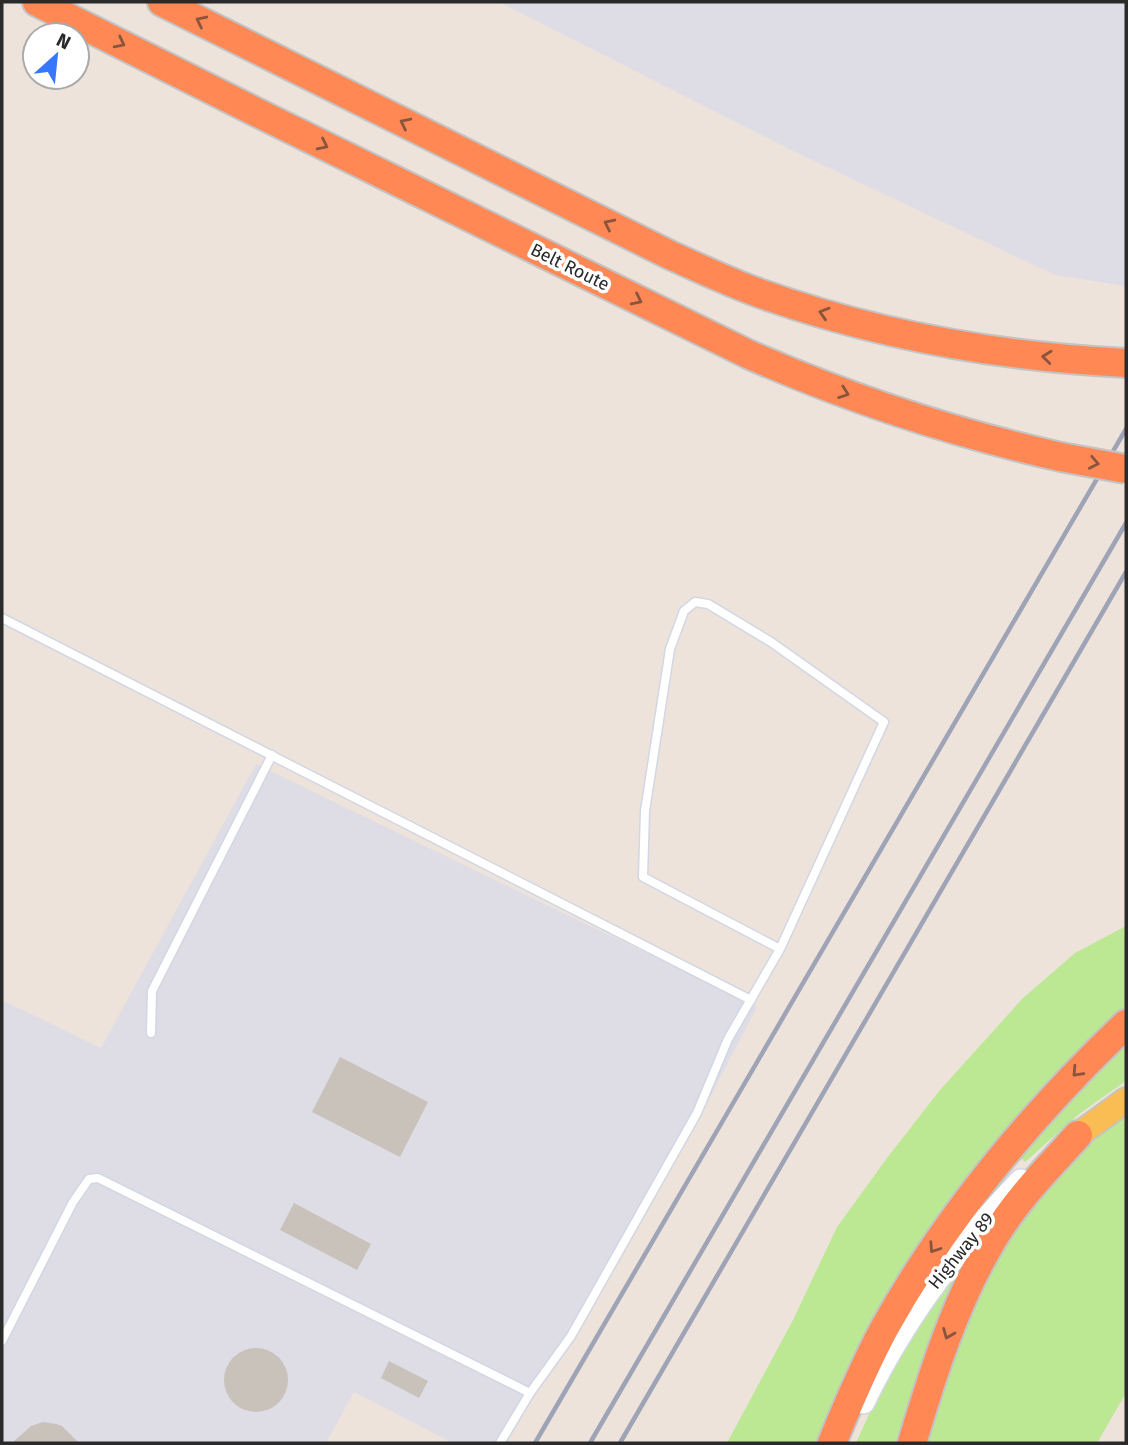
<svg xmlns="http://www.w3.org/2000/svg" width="1128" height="1445" font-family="'Fira Sans',sans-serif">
<rect width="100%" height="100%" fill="#ede3db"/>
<g fill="#dedce5">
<path d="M 499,2 L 1126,2 L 1126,286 L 1055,275 L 787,148 Z"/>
<path d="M 256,764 L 757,1007 L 707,1103 L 507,1443 L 453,1443 L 354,1392 L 326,1443 L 2,1443 L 2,1000 L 101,1048 Z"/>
</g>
<g fill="#bce894">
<path d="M 1126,926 L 1126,1009 L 1102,1030 L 1012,1126 L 819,1443 L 727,1443 L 793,1320 L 837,1227 L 887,1158 L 940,1090 L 1023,998 L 1075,953 Z"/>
<path d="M 1126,1037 L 1126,1081 L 1079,1114 L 1025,1162 L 1018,1155 Z"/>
<path d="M 1126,1116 L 1126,1393 L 1097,1443 L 921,1443 L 973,1295 L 1018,1218 L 1072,1160 L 1099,1136 Z"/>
<path d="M 963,1259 L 928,1348 L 895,1443 L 856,1443 L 884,1381 L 916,1324 Z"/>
</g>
<g fill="#c8c2ba">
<path d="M 340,1057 L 428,1102 L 400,1157 L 312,1112 Z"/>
<path d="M 294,1203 L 371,1244 L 357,1270 L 280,1230 Z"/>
<circle cx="256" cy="1380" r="32"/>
<path d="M 389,1361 L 428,1381 L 419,1398 L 381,1378 Z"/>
<path d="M 43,1422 L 56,1424 L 62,1426 L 79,1443 L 12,1443 L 31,1426 Z"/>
</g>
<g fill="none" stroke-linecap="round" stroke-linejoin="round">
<g stroke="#d1d7e4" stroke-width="11">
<g id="service">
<path d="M 2,618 L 751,1000"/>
<path d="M 151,1033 L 152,991 L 272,755"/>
<path d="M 2,1341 L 73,1202 L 89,1179 L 98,1178 L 530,1393"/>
<path d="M 500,1443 L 530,1393 L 571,1336 L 697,1113 L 728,1039 L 780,949 L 884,722 L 771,642 L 708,604 L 695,602 L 684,611 L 670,649 L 645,811 L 643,877 L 780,949"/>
</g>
</g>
<g stroke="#d1d7e4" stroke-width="26">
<path id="secondary" d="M 863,1402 C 903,1319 957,1247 1021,1181"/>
</g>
<g stroke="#c3c3c3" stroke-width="28">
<path id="primary" d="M 1078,1135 L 1126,1100"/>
</g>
<g stroke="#c3c3c3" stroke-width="32">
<g id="motorway">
<path d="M 37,2 L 254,111 L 750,355 C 851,399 954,433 1061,457"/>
<path d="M 162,2 L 670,255 C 699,268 728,282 759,293 C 877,335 1001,357 1126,363"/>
<path d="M 832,1443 C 848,1404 865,1364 885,1327 C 948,1214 1033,1113 1126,1024"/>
<path d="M 912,1443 C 933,1373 955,1302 993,1239 C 1016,1200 1048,1168 1078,1135"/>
</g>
</g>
<use href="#service" stroke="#fff" stroke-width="8"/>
<use href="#secondary" stroke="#fff" stroke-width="23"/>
<use href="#primary" stroke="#fabd54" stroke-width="24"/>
<use href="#motorway" stroke="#f85" stroke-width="28"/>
<g stroke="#9ea4b6" stroke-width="4.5">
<path d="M 535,1443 L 1126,429"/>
<path d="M 590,1443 L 1126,523"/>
<path d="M 620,1443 L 1126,572"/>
</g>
<g stroke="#c3c3c3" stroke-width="32" stroke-linecap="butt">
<path id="motorway-bridge" d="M 1061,457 L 1126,469"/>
</g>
<use href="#motorway-bridge" stroke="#f85" stroke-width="28"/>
</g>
<defs><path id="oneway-chevron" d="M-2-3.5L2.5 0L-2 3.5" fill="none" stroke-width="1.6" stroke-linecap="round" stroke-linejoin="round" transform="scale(1.75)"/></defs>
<g stroke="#8a543d">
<use href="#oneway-chevron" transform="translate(201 21) rotate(-154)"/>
<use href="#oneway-chevron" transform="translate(120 43) rotate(27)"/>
<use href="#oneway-chevron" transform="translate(405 123) rotate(-154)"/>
<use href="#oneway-chevron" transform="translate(323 145) rotate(26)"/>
<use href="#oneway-chevron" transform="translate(609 224) rotate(-154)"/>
<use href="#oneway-chevron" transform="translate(637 300) rotate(26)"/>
<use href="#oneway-chevron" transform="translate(824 313) rotate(-163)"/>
<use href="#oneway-chevron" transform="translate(1047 357) rotate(-174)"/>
<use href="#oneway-chevron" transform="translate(844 393) rotate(20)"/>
<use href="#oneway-chevron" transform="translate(1094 463) rotate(11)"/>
<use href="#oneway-chevron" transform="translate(1077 1072) rotate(133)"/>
<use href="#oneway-chevron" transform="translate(934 1248) rotate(124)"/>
<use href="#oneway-chevron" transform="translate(948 1334) rotate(112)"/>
</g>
<g text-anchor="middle" stroke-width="7" stroke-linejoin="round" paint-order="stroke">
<g font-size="18" fill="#2a2a2a" stroke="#fff">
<text transform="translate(570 267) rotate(26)" y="6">Belt Route</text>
<text transform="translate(961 1251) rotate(-51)" y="6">Highway 89</text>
</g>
</g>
<rect width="1128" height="1445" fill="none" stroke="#2a2a2a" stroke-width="7"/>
<g transform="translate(56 56) rotate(27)"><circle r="33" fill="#ffffff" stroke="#aaaaaa" stroke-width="2"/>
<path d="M0-5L12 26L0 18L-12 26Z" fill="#3777ff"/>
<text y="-10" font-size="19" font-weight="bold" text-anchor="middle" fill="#2a2a2a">N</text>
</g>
</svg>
